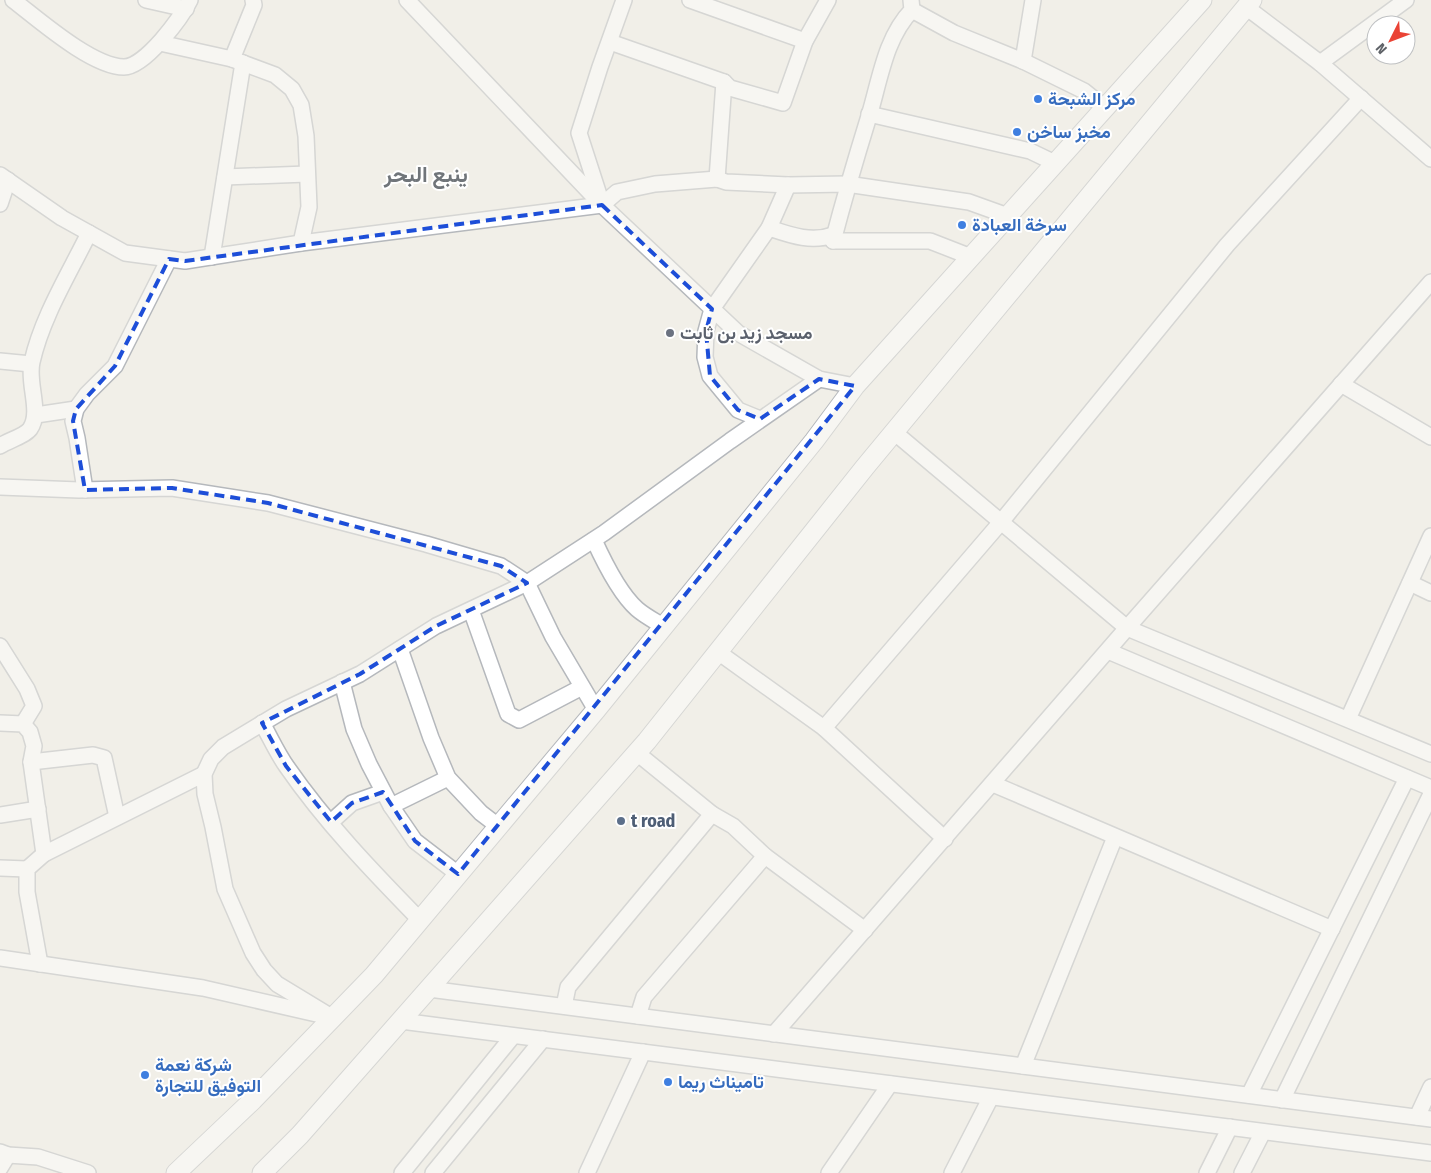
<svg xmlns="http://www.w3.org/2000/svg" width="1431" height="1173" font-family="'Fira Sans Condensed',Vazirmatn,sans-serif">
<rect width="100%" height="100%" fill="#f1efe8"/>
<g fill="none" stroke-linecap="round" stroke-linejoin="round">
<g stroke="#b5b8bc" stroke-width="18">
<g id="minor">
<path d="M 13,0 C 38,19 92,67 124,67 C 145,67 182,17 190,0"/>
<path d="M 146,0 L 186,9"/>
<path d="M 407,0 L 602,205 L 738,333 L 819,379 L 855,386"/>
<path d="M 690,0 L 805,41"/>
<path d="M 1246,7 L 1320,63 L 1431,159"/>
<path d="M 912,10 L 954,33 L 1023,61 L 1084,91 L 1105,108"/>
<path d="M 610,42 L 724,82 L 730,88 L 783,103 L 805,41 L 828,0"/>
<path d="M 160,43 L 232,59 L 275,75 L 292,89 L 301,105 L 306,136 L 309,207 L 301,243"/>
<path d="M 232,59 L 254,5 L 253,0"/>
<path d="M 1023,61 L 1033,0"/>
<path d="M 1320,63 L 1406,0"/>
<path d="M 869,114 L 1030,151 L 1055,163"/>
<path d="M 0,175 L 62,218 L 125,253 L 185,261 L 301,243 L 602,205 L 617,192 L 655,184 L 717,179 L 726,182 L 788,185 L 847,184 L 969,202 L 1008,216"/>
<path d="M 225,177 L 307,174"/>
<path d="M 717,179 L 724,82"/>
<path d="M 601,201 L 579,133 L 600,67 L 624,0"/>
<path d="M 0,204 L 8,180"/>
<path d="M 769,228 C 790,235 811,243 833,235 L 833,241 L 930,241 L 971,257"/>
<path d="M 833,241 C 844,199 856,158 869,116 C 880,80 885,38 912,10 L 911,0"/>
<path d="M 212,257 L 243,63"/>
<path d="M 0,361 L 31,364"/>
<path d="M 1341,384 L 1431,437"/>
<path d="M 36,415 L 76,409"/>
<path d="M 760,419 L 738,410 L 710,376 L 705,357 L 706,331 L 712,309 L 769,228 L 788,185"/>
<path d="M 894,432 L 1127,628 L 1431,754"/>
<path d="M 0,446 C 7,441 25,436 30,429 C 42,412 27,383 32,362 C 42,317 69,274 89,233"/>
<path d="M 0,487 L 79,490 L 172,488 L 268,503 L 426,544 L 501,566 L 527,583 L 553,637 L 596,710"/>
<path d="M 85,490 L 77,438 L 73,421 L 76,409 L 87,394 L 115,366 L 169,259"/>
<path d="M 594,540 C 604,562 619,593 637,609 C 645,616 655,621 663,626"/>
<path d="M 1410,583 L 1431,593"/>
<path d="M 471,610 L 508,714 L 519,720 L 582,687"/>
<path d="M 0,646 L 27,689 L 34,706 L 23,724"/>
<path d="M 400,649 L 431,738 L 448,778 L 481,813 L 498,826"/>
<path d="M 1108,651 L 1431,788"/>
<path d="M 718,652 L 824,728 L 945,839"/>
<path d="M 342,682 L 354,729 L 369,764 L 391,806 L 415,841 L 458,874"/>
<path d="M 1348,719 L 1431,536"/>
<path d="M 0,723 L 23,724 L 30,732 L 34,746 L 31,762 L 44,854"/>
<path d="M 262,723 C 270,737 277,753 287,767 C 325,822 373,872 420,920"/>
<path d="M 824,728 L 1001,522 L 1227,245 L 1361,98"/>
<path d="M 637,753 L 712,814 L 733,826 L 765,856 L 865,930"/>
<path d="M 31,762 L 93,755 L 104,758 L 117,817"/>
<path d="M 993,784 L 1332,929"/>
<path d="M 391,806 L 448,778"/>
<path d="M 0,815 L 38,809"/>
<path d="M 331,822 L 352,803 L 383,792"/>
<path d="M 0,868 L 27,869"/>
<path d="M 0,958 L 203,988 L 321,1015"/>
<path d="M 40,964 L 27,892 L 27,869 L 44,854 L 204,774"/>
<path d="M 429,989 L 1431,1119"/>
<path d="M 564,1006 L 568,987 L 712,814"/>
<path d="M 638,1016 L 644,997 L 765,856"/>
<path d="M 333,1018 L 277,984 L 264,970 L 253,953 L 225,889 L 213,827 L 205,794 L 204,774 L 211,759 L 223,747 L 286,709 L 360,674 L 436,626 L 527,583 L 604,533 L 730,441 L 819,379"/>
<path d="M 401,1021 L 1431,1153"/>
<path d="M 774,1034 L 1127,628 L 1431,282"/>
<path d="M 1023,1066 L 1115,837"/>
<path d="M 1249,1095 L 1407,778"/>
<path d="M 1282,1100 L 1431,794"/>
<path d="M 1417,1117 L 1431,1087"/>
<path d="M 0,1152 L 8,1155 L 38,1157 L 88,1173"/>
<path d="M 0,1168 L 8,1155"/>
<path d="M 402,1173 L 513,1036"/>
<path d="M 433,1173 L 543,1039"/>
<path d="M 587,1173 L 643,1052"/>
<path d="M 829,1173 L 890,1084"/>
<path d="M 952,1173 L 991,1097"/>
<path d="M 1207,1173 L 1230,1127"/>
<path d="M 1242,1173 L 1263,1132"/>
</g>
</g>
<g stroke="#b5b8bc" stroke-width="21">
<g id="tertiary">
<path d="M 176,1173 L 253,1100 L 374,975 L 596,710 L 814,441 L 855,386 L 1202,0"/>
<path d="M 262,1173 L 300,1135 L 647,741 L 865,467 L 1252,0"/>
</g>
</g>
<use href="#minor" stroke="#fff" stroke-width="15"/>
<use href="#tertiary" stroke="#fff" stroke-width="19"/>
</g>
<path d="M0 0H1431V1173H0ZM 602,205 L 712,309 L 706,331 L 710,376 L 738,410 L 760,419 L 819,379 L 855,386 L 458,874 L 415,841 L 383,792 L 352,803 L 331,822 L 286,766 L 262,723 L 360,674 L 436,626 L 527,583 L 501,566 L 268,503 L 172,488 L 85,490 L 73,421 L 76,409 L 115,366 L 169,259 L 185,261 Z" fill="#f1efe8" fill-opacity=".55" fill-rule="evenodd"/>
<path fill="none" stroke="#1d4ed8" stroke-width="4" stroke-dasharray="10 6" stroke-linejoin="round" d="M 602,205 L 712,309 L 706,331 L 710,376 L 738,410 L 760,419 L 819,379 L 855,386 L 458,874 L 415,841 L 383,792 L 352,803 L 331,822 L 286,766 L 262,723 L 360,674 L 436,626 L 527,583 L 501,566 L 268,503 L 172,488 L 85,490 L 73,421 L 76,409 L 115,366 L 169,259 L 185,261 Z"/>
<g fill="#3f7fe0" stroke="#fff" stroke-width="2">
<circle cx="1038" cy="99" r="5"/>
<circle cx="1017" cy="132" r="5"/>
<circle cx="962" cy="225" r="5"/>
<circle cx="145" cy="1075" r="5"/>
<circle cx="668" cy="1082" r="5"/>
</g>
<circle fill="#6b7280" stroke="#fff" stroke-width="2" cx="670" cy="333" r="5"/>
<circle fill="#5c6f8a" stroke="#fff" stroke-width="2" cx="621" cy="821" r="5"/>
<g text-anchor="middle" stroke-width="4" stroke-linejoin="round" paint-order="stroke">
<g font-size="18" font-weight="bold" fill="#366cbe" stroke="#fff" text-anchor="start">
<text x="1048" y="105">مركز الشبحة</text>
<text x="1027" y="138">مخبز ساخن</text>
<text x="972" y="231">سرخة العبادة</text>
<text x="155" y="1071">شركة نعمة<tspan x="155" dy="21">التوفيق للتجارة</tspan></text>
<text x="678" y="1088">تاميناث ريما</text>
</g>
<g font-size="18" font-weight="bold" fill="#5b616d" stroke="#fff" text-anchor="start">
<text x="680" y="339">مسجد زيد بن ثابت</text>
</g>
<g font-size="18" font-weight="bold" fill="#4e5e75" stroke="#fff" text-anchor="start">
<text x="631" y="827">t road</text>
</g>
<g font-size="22" font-weight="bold" fill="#70757a" stroke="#fff">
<text x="426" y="182">ينبع البحر</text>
</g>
</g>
<g transform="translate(1391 40) rotate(228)"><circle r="24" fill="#ffffff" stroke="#bfc1c3"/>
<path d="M0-4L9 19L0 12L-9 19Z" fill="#ea4335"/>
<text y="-8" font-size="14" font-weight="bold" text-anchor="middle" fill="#5f6368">N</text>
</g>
</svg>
